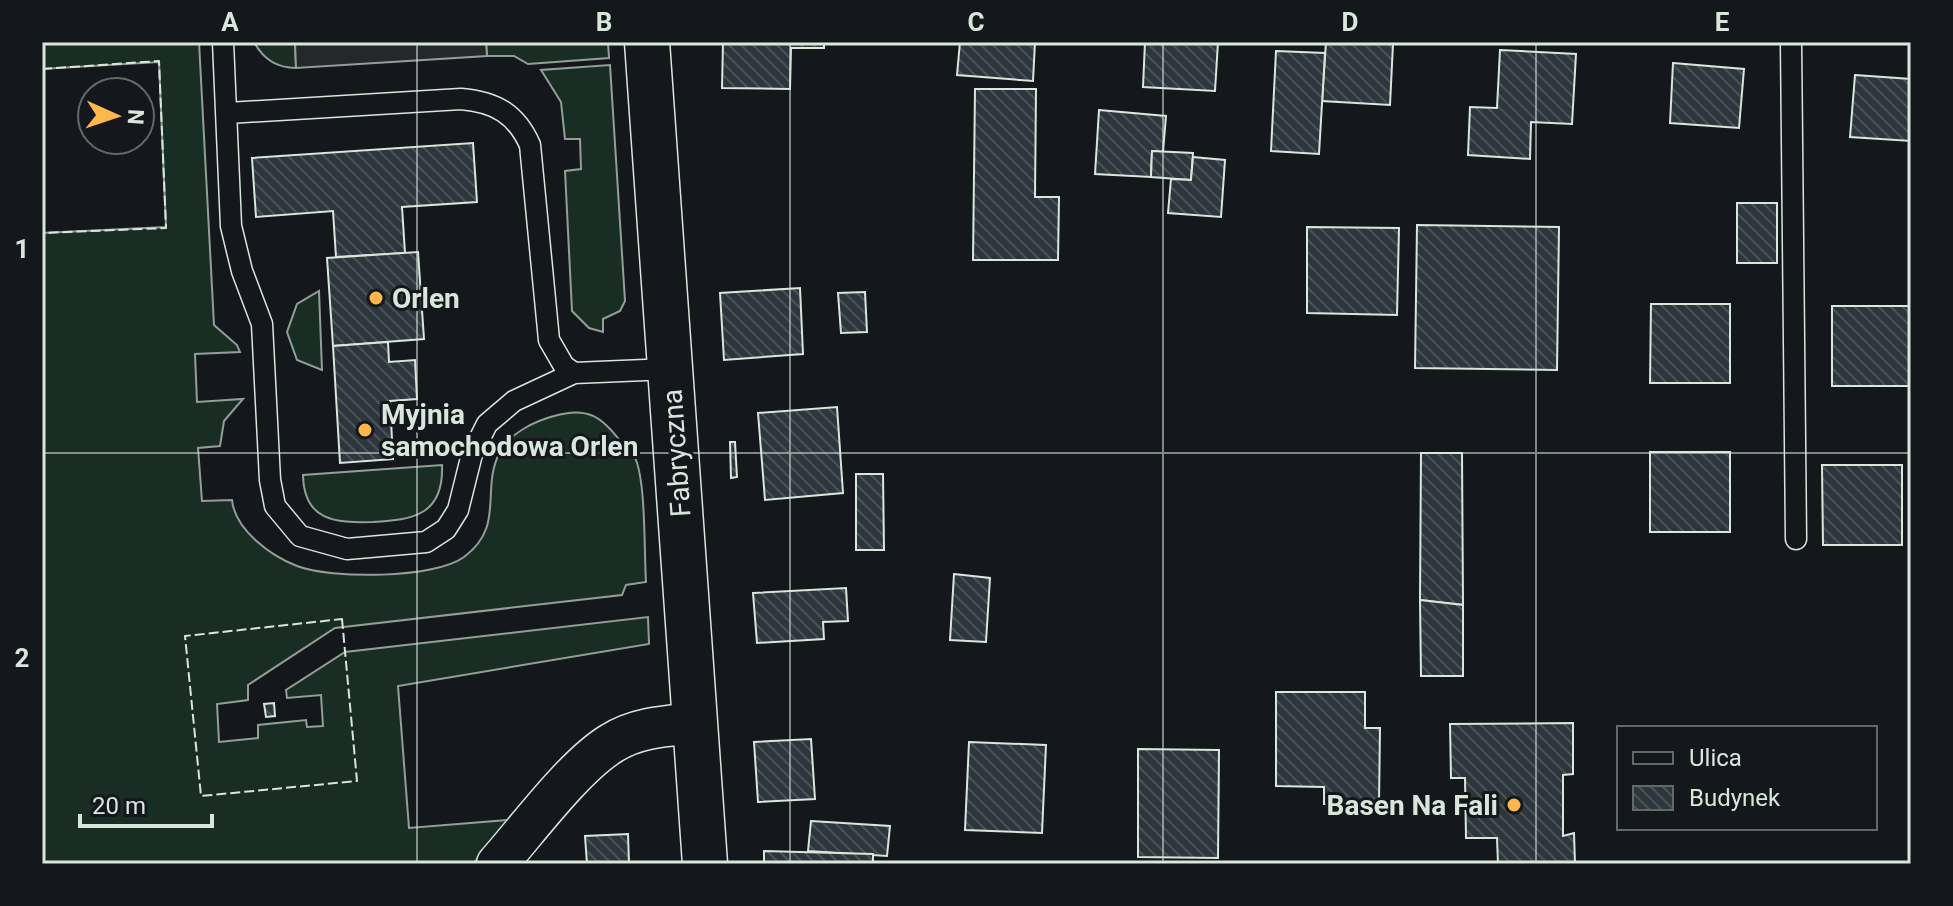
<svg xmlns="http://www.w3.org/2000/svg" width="1953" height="906" font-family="Roboto,sans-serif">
<defs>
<pattern id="building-back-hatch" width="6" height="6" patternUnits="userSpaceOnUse" patternTransform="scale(2)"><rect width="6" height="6" fill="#2c363c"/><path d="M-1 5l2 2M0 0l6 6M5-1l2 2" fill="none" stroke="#4a5358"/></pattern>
</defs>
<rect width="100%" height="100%" fill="#14181c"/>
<g fill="#1a2d24" stroke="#939e99" stroke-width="2">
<path d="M 42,42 L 199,42 L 214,325 L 237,345 L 240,352 L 195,354 L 197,402 L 243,399 L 224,421 L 220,446 L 198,448 L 202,501 L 232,500 C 235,530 271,556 297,566 C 331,579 434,579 464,557 C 506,526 480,489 500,452 C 510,433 535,421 554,416 C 588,406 602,417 621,442 C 626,448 633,452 636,460 C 646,486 644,552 646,582 L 626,585 L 622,595 L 335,628 L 248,685 L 248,700 L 217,704 L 219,742 L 258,738 L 258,725 L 306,720 L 307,727 L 323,726 L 321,695 L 287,698 L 286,690 L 345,652 L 648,617 L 649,644 L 398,686 L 409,828 L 508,820 L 473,864 L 42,864 L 42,233 L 166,227 L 159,62 L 42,69 Z"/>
<path d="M 254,42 L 295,42 L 296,68 C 277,68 263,59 254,42 Z"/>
<path d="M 486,42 L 608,42 L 609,58 L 528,64 L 514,56 L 487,56 Z"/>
<path d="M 610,65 L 625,301 L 620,311 L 603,319 L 603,332 L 589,328 L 572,311 L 565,171 L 581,169 L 580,139 L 565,139 L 561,102 L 541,70 Z"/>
<path d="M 319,291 L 322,370 L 297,360 L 287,332 L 297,304 Z"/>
<path d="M 442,465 C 444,515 413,520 373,522 C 335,523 304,521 303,475 Z"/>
</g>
<path fill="#24282b" stroke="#939e99" stroke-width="2" d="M 295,42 L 486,42 L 487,56 L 296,68 Z"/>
<g fill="url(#building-back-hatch)" stroke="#d8e6dc" stroke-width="2">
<path d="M 723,42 L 824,42 L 824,48 L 791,48 L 790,89 L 722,88 Z"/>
<path d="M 960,42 L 1035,42 L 1033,81 L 957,75 Z"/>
<path d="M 1145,42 L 1218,42 L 1215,91 L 1143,87 Z"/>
<path d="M 1326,42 L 1393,44 L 1390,105 L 1322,101 Z"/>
<path d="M 1500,50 L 1576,54 L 1572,124 L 1531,122 L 1530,159 L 1468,155 L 1470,107 L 1497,108 Z"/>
<path d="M 1276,51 L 1325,53 L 1319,154 L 1271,151 Z"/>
<path d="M 1673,63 L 1744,69 L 1739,128 L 1670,123 Z"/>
<path d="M 1855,75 L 1911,79 L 1911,141 L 1850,137 Z"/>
<path d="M 975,89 L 1036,89 L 1035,197 L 1059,197 L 1058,260 L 973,260 Z"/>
<path d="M 1099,110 L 1166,116 L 1163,152 L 1152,151 L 1151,177 L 1095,174 Z"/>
<path d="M 473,143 L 477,202 L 402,207 L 405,253 L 336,257 L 333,211 L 256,217 L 252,158 Z"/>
<path d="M 1152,151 L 1193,153 L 1191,180 L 1151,177 Z"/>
<path d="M 1193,157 L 1225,160 L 1221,217 L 1168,213 L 1171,179 L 1191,180 Z"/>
<rect x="1737" y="203" width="40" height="60"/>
<path d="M 1417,225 L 1559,227 L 1557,370 L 1415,368 Z"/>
<path d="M 1307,227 L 1399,228 L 1397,315 L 1307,313 Z"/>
<path d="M 418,252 L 424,339 L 333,346 L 327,258 Z"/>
<path d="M 800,288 L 803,354 L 724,360 L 720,293 Z"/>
<path d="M 865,292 L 867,332 L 841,333 L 838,293 Z"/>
<path d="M 1651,304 L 1730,304 L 1730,383 L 1650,383 Z"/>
<rect x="1832" y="306" width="79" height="80"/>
<path d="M 388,342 L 389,362 L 415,360 L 417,399 L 390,401 L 393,459 L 340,463 L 333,346 Z"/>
<path d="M 837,407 L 843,493 L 765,500 L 758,413 Z"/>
<path d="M 730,442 L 735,442 L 737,477 L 731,478 Z"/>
<rect x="1650" y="452" width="80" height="80"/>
<path d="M 1421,453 L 1462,453 L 1463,605 L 1420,600 Z"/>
<path d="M 1822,465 L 1902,465 L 1902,545 L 1823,545 Z"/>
<path d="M 856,474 L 883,474 L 884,550 L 856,550 Z"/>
<path d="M 954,574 L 990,578 L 986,642 L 950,640 Z"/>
<path d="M 846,588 L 848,621 L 823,622 L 824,639 L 757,643 L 753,593 Z"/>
<path d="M 1420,600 L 1463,605 L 1463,676 L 1421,676 Z"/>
<path d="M 1276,692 L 1365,692 L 1365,728 L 1380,728 L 1379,804 L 1324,804 L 1324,787 L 1276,786 Z"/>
<path d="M 274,703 L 275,716 L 266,717 L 264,704 Z"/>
<path d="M 1573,723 L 1573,774 L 1563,775 L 1563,836 L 1574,833 L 1575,864 L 1498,864 L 1497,838 L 1466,838 L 1465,778 L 1451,778 L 1450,724 Z"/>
<path d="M 811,739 L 815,799 L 758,802 L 754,742 Z"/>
<path d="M 969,742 L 1046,745 L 1042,833 L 965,830 Z"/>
<path d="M 1138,749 L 1219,750 L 1218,858 L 1138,857 Z"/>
<path d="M 811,821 L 890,826 L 887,856 L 808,851 Z"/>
<path d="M 628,834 L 629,864 L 587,864 L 585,836 Z"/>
<path d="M 764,851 L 873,854 L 873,864 L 764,864 Z"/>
</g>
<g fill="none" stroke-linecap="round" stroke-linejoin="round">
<g stroke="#d8e6dc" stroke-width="23">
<g id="service">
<path d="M 223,42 L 231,226 L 242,271 L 262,324 L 270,480 L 275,506 L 300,536 L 347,549 L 426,542 L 446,529 L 458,510 L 472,454 L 487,424 L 514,401 L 574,373 L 669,369"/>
<path d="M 1791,42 L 1796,539"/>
<path d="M 228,113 L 461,99 C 496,102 516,114 530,145 L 549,340 L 564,366 L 574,373"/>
</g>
</g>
<g stroke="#d8e6dc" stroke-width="43">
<path id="minor" d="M 497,864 C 528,829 574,766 612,743 C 637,727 667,726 695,723"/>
</g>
<g stroke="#d8e6dc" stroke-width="47">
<path id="tertiary" d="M 647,42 L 705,864"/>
</g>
<use href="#service" stroke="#14181c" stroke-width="20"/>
<use href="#minor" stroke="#14181c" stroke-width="40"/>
<use href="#tertiary" stroke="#14181c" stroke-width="44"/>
<g stroke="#d8e6dc" stroke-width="2" stroke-dasharray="10 4" stroke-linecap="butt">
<path d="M 42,69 L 159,61 L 166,228 L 42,233"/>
<path d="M 342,619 L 357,781 L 201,796 L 185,636 Z"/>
</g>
</g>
<path fill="none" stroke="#d8e6dc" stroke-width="2" stroke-opacity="0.55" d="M 417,42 L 417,864M 790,42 L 790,864M 1163,42 L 1163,864M 1536,42 L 1536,864M 42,453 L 1911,453"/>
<g fill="#ffb74d" stroke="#14181c" stroke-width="3">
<circle cx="376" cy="298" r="8"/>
<circle cx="365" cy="430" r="8"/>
<circle cx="1514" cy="805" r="8"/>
</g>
<g text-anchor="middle" stroke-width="6" stroke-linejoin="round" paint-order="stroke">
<g font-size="28" font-weight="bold" fill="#d8e6dc" stroke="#14181c" text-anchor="start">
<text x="392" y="308">Orlen</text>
<text x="381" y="424">Myjnia<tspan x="381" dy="32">samochodowa Orlen</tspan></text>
<text x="1498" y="815" text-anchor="end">Basen Na Fali</text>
</g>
<g font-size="28" fill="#d8e6dc" stroke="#14181c">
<text transform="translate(676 453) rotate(-94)" y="10">Fabryczna</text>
</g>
</g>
<rect width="1953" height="906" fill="none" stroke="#14181c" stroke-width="88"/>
<rect x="1617" y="726" width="260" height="104" fill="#14181c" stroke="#626a69" stroke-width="2"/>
<rect x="1633" y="752" width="40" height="12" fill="#14181c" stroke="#626a69" stroke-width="2"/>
<text x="1689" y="766" font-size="24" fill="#d8e6dc">Ulica</text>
<rect x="1633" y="786" width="40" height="24" fill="url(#building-back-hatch)" stroke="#626a69" stroke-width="2"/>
<text x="1689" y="806" font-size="24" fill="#d8e6dc">Budynek</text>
<g transform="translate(116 116) rotate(93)"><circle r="38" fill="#14181c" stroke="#626a69" stroke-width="2"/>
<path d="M0-6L14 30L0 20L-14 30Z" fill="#ffb74d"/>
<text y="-12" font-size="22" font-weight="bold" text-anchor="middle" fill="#d8e6dc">N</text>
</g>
<path d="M80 814v12h132v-12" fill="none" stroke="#d8e6dc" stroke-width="4"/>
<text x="92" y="814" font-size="24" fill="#d8e6dc" stroke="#14181c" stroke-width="6" paint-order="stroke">20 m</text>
<rect x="44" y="44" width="1865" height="818" fill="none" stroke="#d8e6dc" stroke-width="3"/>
<g font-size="26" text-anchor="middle" font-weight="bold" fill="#d8e6dc">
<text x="230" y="31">A</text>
<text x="604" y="31">B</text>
<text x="976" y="31">C</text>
<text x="1350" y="31">D</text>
<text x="1722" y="31">E</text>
<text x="22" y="258">1</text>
<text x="22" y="667">2</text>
</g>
</svg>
